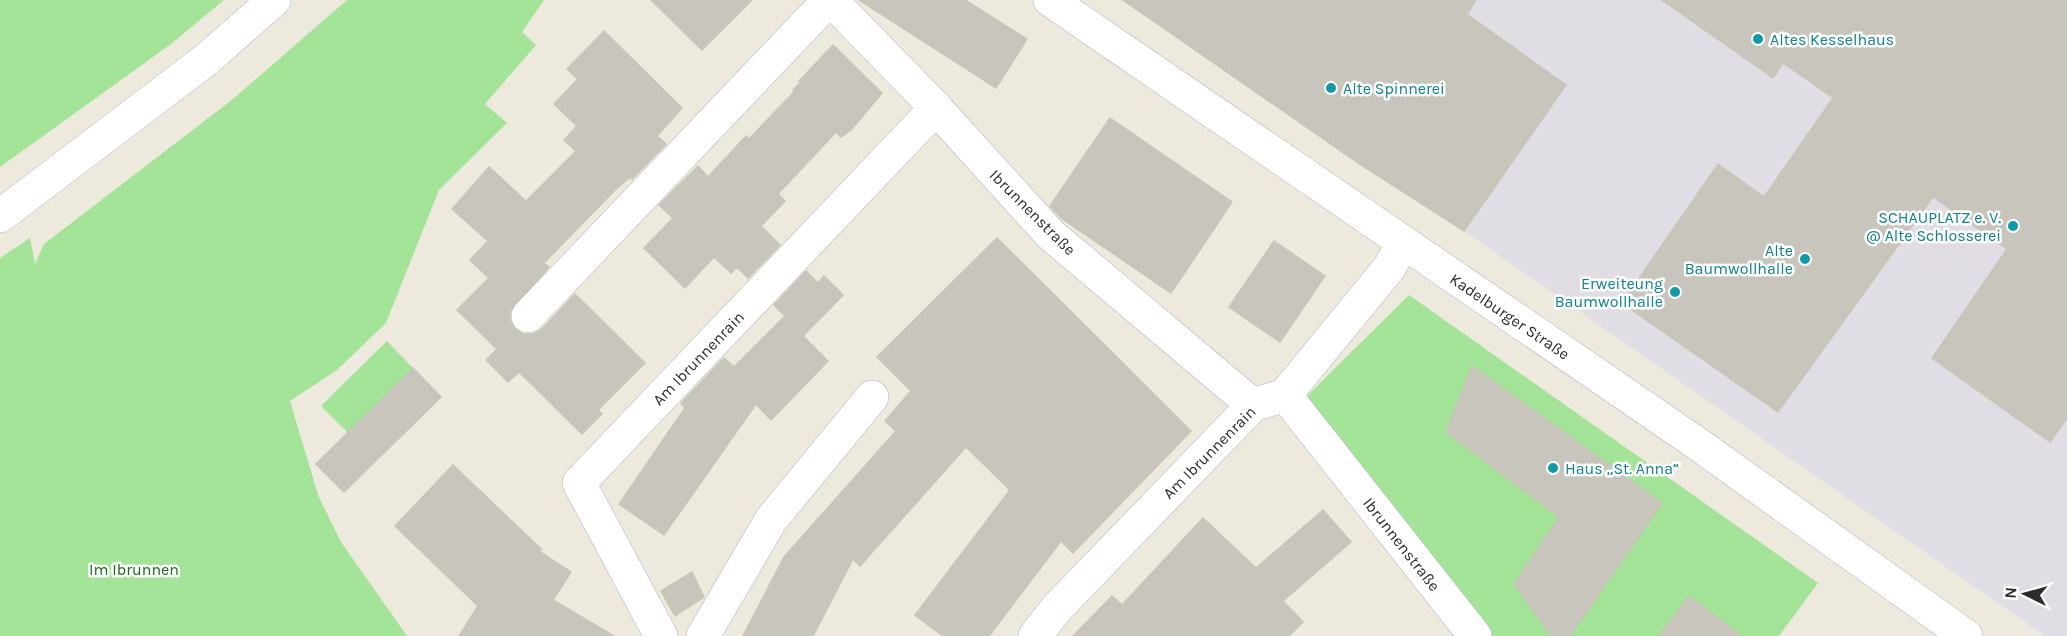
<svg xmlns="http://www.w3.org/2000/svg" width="2067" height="636" font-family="Karla,sans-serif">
<rect width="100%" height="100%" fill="#ede9dd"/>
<path fill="#e1dde5" d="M 1123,0 L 2067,0 L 2067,636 L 2045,636 L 1464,231 L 1358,163 Z"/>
<g fill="#a3e499">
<path d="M 0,0 L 224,0 L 171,44 L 0,167 Z"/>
<path d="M 347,0 L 544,0 L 522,32 L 536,45 L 485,104 L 507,123 L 439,190 L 386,323 L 337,370 L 290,401 L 318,495 L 341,542 L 407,636 L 0,636 L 0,258 L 30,238 L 35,264 L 44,244 L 233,99 Z"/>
<path d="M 1409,295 L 1818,583 L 1779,636 L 1490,636 L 1306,397 Z"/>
<path d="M 387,341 L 413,368 L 348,433 L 321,406 Z"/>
</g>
<g fill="#c8c6bc" stroke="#c8c6b6" stroke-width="1.5">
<path d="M 651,0 L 752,0 L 702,50 Z"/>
<path d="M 859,0 L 965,0 L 1027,39 L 996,88 Z"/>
<path d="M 1123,0 L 1476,0 L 1467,14 L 1566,85 L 1464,231 L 1358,163 Z"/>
<path d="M 1662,0 L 2067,0 L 2067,418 L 2050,442 L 1932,358 L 2007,249 L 1933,197 L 1778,412 L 1622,303 L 1718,164 L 1764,197 L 1833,98 L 1783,63 L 1773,78 Z"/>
<path d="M 604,31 L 682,108 L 657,136 L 666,144 L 632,179 L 630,177 L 615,190 L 544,263 L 549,267 L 510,311 L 510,321 L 515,329 L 523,334 L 533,334 L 542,329 L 575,294 L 645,363 L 598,410 L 602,414 L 582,434 L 519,372 L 508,382 L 486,360 L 497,349 L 457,310 L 489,278 L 470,260 L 488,241 L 452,209 L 489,167 L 526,201 L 576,151 L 564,140 L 577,126 L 554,104 L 578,79 L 567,69 Z"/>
<path d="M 833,45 L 882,93 L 851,130 L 841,137 L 836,132 L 778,194 L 785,201 L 761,226 L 780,245 L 748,278 L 737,267 L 731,273 L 714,257 L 685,288 L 644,248 L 673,218 L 659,205 L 698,166 L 708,177 L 746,136 L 749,139 L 794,92 L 793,90 L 801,82 L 799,81 Z"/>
<path d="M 1110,118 L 1232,202 L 1171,293 L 1061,218 L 1050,206 Z"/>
<path d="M 997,238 L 1191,431 L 1073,553 L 1061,541 L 989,636 L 943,636 L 915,615 L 1010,490 L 966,447 L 860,566 L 853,559 L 813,636 L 743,636 L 784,557 L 896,431 L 885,421 L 911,391 L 877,357 Z"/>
<path d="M 1274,241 L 1325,276 L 1280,342 L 1229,307 Z"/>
<path d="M 806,271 L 818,283 L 824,276 L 843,295 L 803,336 L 828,361 L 771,420 L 756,404 L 664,535 L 619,504 L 685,408 L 681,403 L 724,358 L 734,367 L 785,316 L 774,305 Z"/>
<path d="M 1472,366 L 1662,503 L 1570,636 L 1551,636 L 1514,584 L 1559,517 L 1446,432 Z"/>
<path d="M 413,368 L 441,397 L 344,492 L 316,464 Z"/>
<path d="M 453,465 L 541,549 L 540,552 L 571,572 L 553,600 L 614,636 L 459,636 L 478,606 L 395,526 Z"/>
<path d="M 1323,510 L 1351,542 L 1283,601 L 1303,622 L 1289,636 L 1073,636 L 1112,596 L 1122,605 L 1203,518 L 1256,568 Z"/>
<path d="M 692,572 L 704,597 L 675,616 L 661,591 Z"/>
<path d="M 1689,596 L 1742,636 L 1659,636 Z"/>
</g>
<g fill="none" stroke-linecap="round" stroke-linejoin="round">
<g stroke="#b1b1bf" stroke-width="34">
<g id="minor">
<path d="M 831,0 L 936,108 L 1050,234 L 1253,405"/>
<path d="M 528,316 L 829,0"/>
<path d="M 1285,395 L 1475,636"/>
<path d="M 661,636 L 579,483 L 936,108"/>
<path d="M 703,636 L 771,520 L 872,397"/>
<path d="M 1035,636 L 1057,608 L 1253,405 L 1285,395 L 1389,268 L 1403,243"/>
</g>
</g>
<g stroke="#b1b1bf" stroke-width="34">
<g id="secondary">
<path d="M 1050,0 L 1695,442 L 1966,636"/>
<path d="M 0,216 L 207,59 L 274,0"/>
</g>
</g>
<use href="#minor" stroke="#fff" stroke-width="33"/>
<use href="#secondary" stroke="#fff" stroke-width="33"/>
</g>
<g fill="#0f9aa8" stroke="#fff" stroke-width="2">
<circle cx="1758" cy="39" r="6"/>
<circle cx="1331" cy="88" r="6"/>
<circle cx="2013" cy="226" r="6"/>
<circle cx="1805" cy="259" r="6"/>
<circle cx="1675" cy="292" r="6"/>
<circle cx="1553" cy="468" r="6"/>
</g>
<g text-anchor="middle" stroke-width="5" stroke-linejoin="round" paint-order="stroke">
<g font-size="16" fill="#0d838f" stroke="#fff" text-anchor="start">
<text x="1770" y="45">Altes Kesselhaus</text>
<text x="1343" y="94">Alte Spinnerei</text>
<text x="2001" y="223" text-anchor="end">SCHAUPLATZ e. V.<tspan x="2001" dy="18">@ Alte Schlosserei</tspan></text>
<text x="1793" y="256" text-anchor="end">Alte<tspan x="1793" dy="18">Baumwollhalle</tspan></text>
<text x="1663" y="289" text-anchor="end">Erweiteung<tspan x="1663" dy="18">Baumwollhalle</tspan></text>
<text x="1565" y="474">Haus „St. Anna“</text>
</g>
<g font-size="16" fill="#2b2b2b" stroke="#fff">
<text transform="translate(1033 212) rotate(45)" y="6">Ibrunnenstraße</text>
<text transform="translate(1510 316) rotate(34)" y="6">Kadelburger Straße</text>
<text transform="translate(698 358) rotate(-46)" y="6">Am Ibrunnenrain</text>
<text transform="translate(1209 452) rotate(-45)" y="6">Am Ibrunnenrain</text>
<text transform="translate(1402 544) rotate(52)" y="6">Ibrunnenstraße</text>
</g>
<g font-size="16" fill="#1a691a" stroke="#fff">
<text x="134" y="575">Im Ibrunnen</text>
</g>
</g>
<g transform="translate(2025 594) rotate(275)" stroke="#ffffff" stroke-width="4.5" paint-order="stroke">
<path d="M0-4.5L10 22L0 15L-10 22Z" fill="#2b2b2b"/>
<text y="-9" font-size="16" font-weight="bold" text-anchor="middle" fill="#2b2b2b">N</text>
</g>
</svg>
